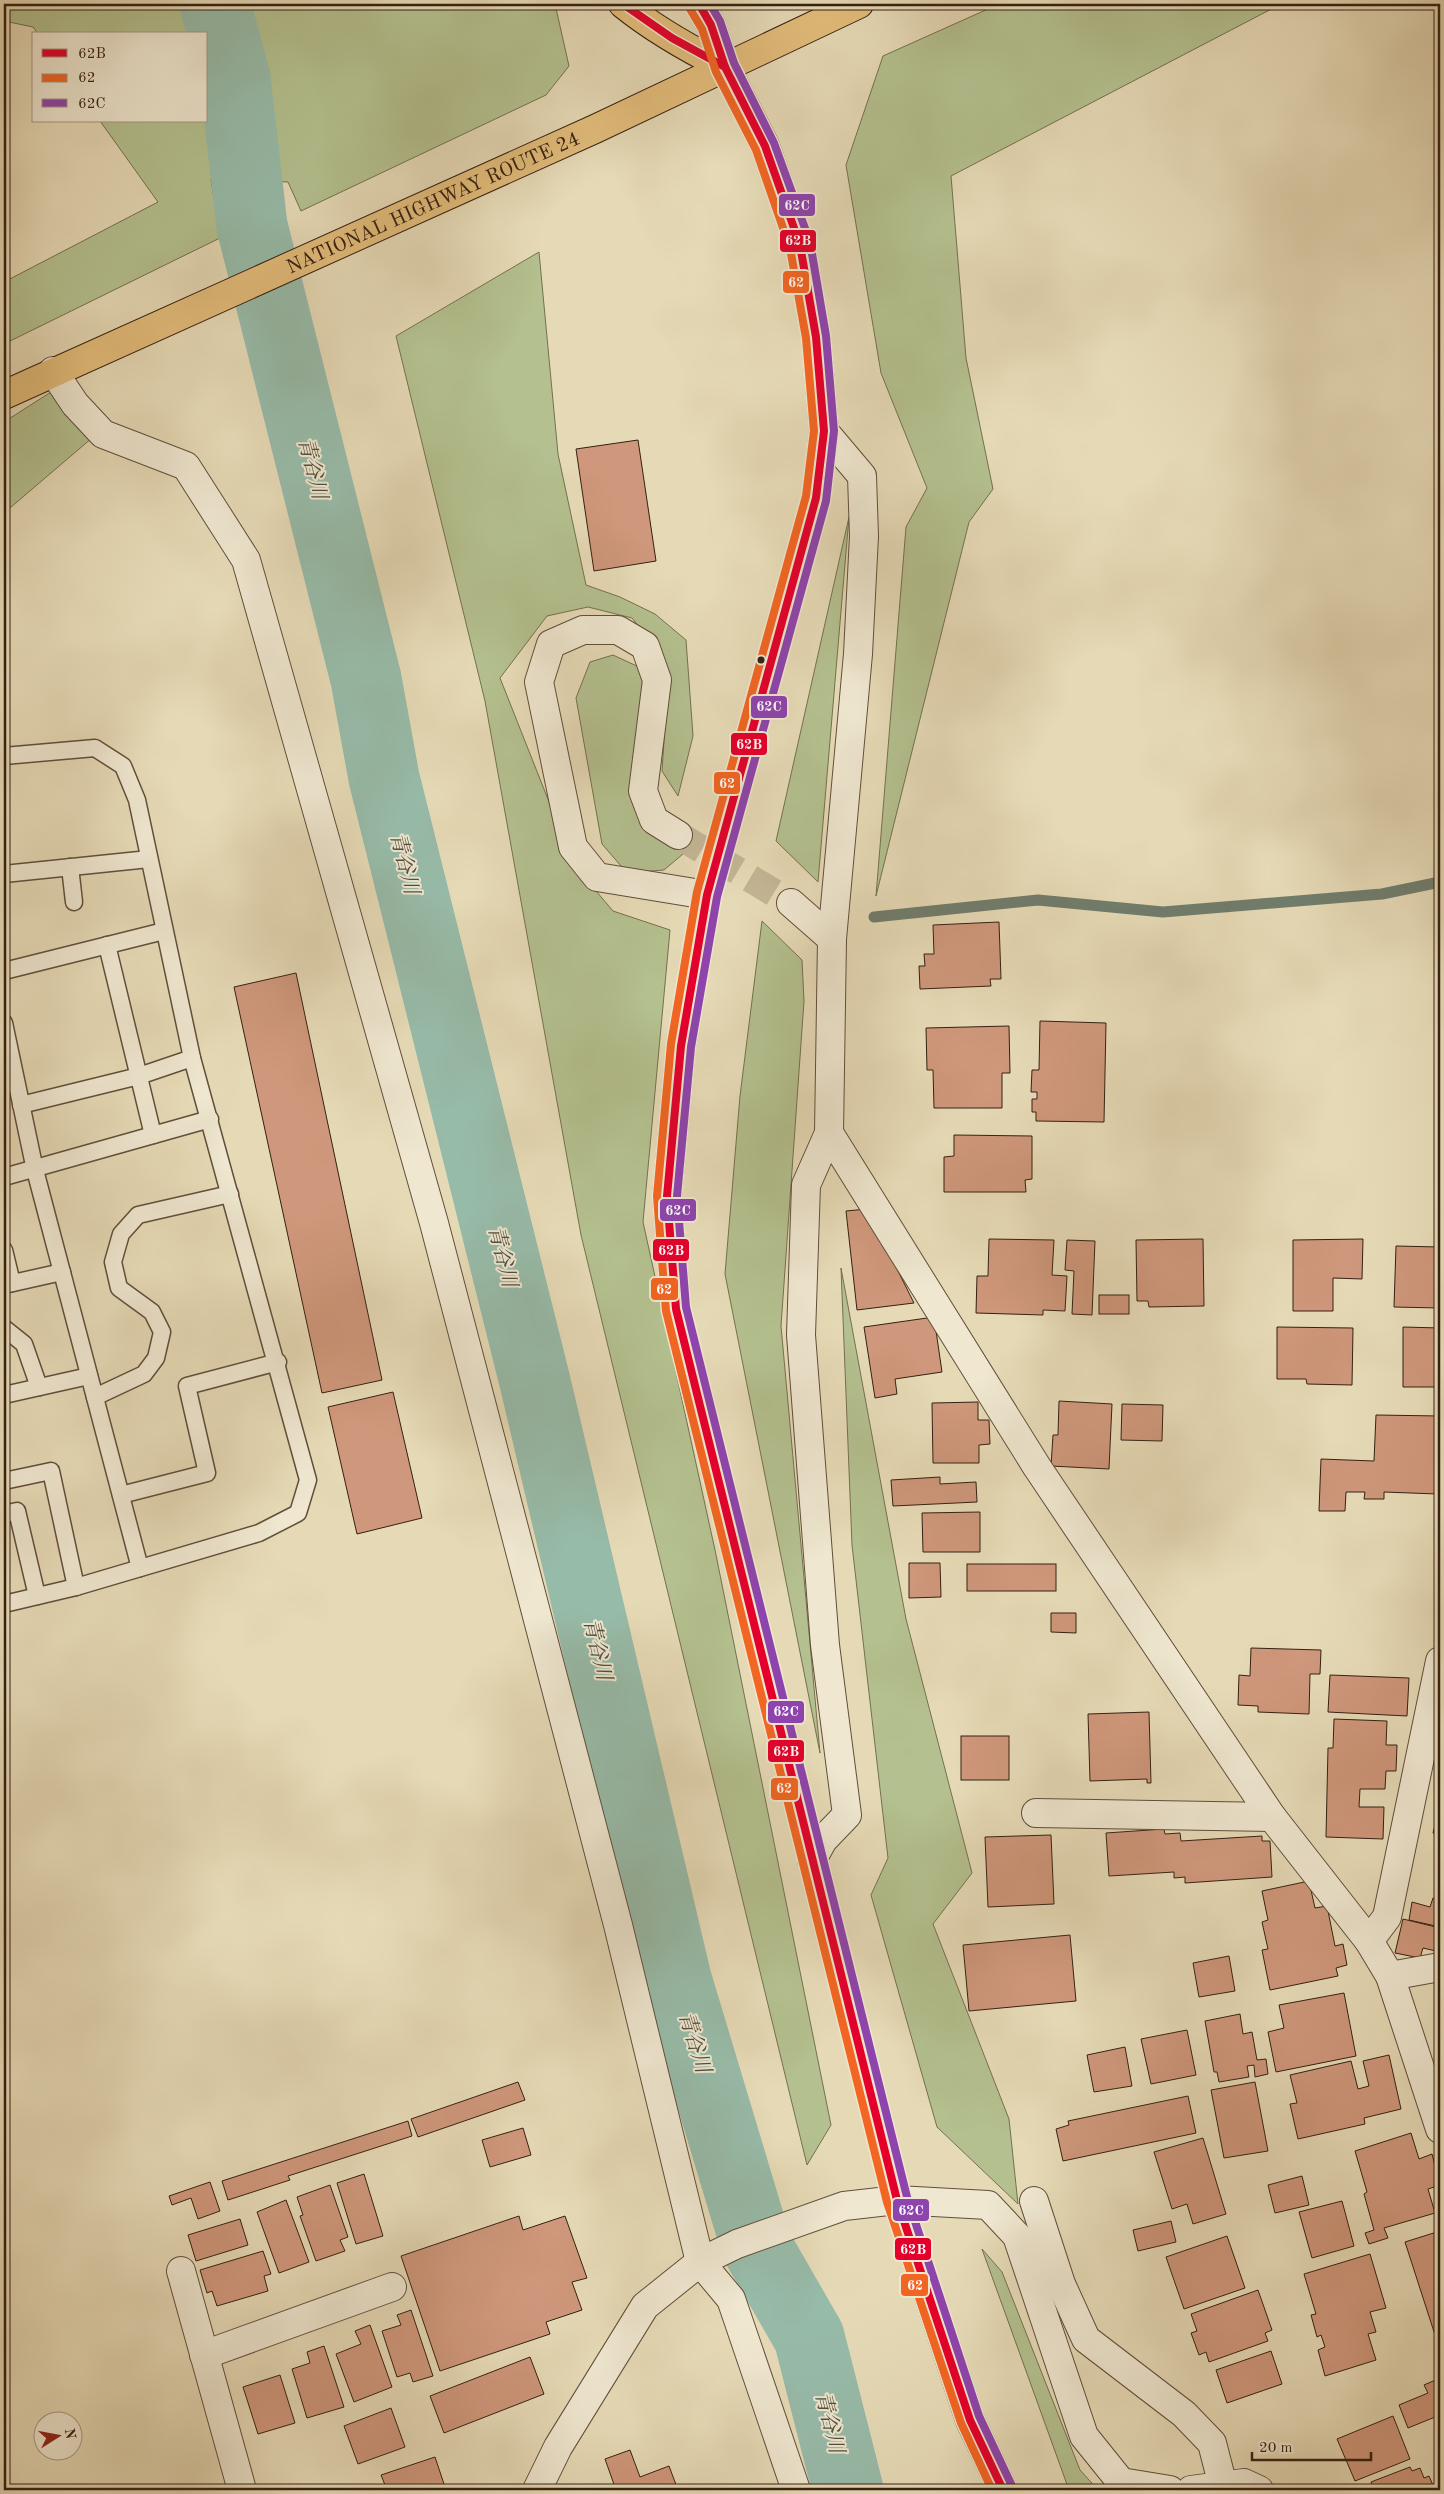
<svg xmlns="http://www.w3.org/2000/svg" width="1444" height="2494" font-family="'Old Standard TT','Noto Serif JP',serif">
<rect width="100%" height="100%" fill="#e6dab6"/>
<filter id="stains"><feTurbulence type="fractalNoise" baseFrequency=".004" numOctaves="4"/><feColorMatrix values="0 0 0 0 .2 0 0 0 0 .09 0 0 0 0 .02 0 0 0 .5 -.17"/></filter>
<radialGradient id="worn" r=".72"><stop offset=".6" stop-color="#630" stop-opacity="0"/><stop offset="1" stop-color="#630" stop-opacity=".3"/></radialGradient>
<g fill="#b4c08f" stroke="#747050">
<path d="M 4,4 L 555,4 L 569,66 L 546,95 L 301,211 L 288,182 L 211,179 L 220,238 L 4,344 L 4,282 L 158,202 L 100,121 L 206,121 L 206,34 L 38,34 L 33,27 L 4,21 Z"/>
<path d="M 999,4 L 1281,4 L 951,176 L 966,358 L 993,489 L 969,522 L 876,896 L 906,527 L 927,488 L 881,373 L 846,165 L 883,56 Z"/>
<path d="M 539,252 L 558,454 L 586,585 L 620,597 L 655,614 L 686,640 L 693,736 L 678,796 L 662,771 L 668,681 L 658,651 L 632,618 L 588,607 L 547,616 L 500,678 L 574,865 L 613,911 L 670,930 L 643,1222 L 715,1550 L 831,2125 L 807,2165 L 581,1235 L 485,701 L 396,336 Z"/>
<path d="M 51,392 L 92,438 L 4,513 L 4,422 Z"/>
<path d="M 849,517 L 818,882 L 776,841 Z"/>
<path d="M 613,655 L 639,667 L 657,686 L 642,808 L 683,854 L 664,870 L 627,873 L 602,844 L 576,698 L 590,662 Z"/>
<path d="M 762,921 L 802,960 L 804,1001 L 781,1326 L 820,1753 L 725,1274 L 740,1096 Z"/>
<path d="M 841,1268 L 906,1619 L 972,1873 L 933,1924 L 1009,2119 L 1018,2204 L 937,2127 L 871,1895 L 888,1858 L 852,1545 Z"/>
<path d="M 982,2249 L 1002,2272 L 1080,2470 L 1098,2490 L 1069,2490 Z"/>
</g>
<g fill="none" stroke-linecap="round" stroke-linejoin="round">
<path stroke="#707d6d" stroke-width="11" d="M 874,917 L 1038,900 L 1163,912 L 1382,894 L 1440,882"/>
<path stroke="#97bba9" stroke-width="71" d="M 215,4 L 235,78 L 252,226 L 366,679 L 384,778 L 535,1382 L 676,1979 L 756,2245 L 809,2337 L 848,2490"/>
</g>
<g fill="#cf977b" stroke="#352012">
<path d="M 638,440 L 656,561 L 594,571 L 576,449 Z"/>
<path d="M 999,922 L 1001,979 L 990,979 L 991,986 L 920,989 L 919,966 L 925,966 L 924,954 L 934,954 L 933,925 Z"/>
<path d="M 296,973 L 382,1380 L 322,1393 L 234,987 Z"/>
<path d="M 1040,1021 L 1106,1023 L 1104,1122 L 1036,1121 L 1036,1112 L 1032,1112 L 1032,1099 L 1037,1099 L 1037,1092 L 1031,1092 L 1032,1070 L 1039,1070 Z"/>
<path d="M 1009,1026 L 1010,1073 L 1002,1073 L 1002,1108 L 934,1108 L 933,1070 L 927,1070 L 926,1028 Z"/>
<path d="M 954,1135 L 1032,1136 L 1032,1179 L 1025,1180 L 1026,1192 L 944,1192 L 944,1157 L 954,1156 Z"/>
<path d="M 867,1209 L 914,1303 L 857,1310 L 846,1211 Z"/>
<path d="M 989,1239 L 1054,1240 L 1052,1275 L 1067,1276 L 1065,1311 L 1043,1310 L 1043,1315 L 976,1313 L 977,1276 L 988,1276 Z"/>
<path d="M 1203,1239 L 1204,1306 L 1149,1307 L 1148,1301 L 1137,1301 L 1136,1240 Z"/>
<path d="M 1363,1239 L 1362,1279 L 1333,1278 L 1333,1311 L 1293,1311 L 1293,1240 Z"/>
<path d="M 1067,1240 L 1095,1241 L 1092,1315 L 1072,1314 L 1074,1271 L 1065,1270 Z"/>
<path d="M 1396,1246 L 1440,1247 L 1440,1308 L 1394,1307 Z"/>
<rect x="1099" y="1295" width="30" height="19"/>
<path d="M 934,1317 L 942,1372 L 895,1379 L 897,1394 L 875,1398 L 864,1327 Z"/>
<path d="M 1277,1327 L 1353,1328 L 1352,1385 L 1307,1384 L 1306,1379 L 1277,1379 Z"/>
<path d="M 1403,1327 L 1440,1328 L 1440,1387 L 1403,1387 Z"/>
<path d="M 393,1392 L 422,1518 L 357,1534 L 328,1407 Z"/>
<path d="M 1059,1401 L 1112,1404 L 1109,1469 L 1051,1466 L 1053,1435 L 1058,1435 Z"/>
<path d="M 978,1402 L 978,1420 L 989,1420 L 990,1444 L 979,1445 L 979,1463 L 933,1463 L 932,1403 Z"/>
<path d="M 1122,1404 L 1163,1405 L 1162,1441 L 1121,1440 Z"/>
<path d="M 1376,1415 L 1440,1416 L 1440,1472 L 1438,1472 L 1437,1494 L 1384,1492 L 1384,1499 L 1364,1499 L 1365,1492 L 1346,1492 L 1345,1511 L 1319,1511 L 1321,1459 L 1374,1461 Z"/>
<path d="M 940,1477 L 940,1484 L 976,1482 L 977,1502 L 893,1506 L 891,1480 Z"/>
<path d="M 980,1512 L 980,1552 L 923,1552 L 922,1513 Z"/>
<path d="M 909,1563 L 940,1563 L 941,1597 L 909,1598 Z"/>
<rect x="967" y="1564" width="89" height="27"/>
<path d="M 1051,1613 L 1076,1613 L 1076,1633 L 1051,1632 Z"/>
<path d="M 1251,1648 L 1321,1650 L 1320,1674 L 1310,1674 L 1309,1714 L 1258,1712 L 1258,1706 L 1238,1705 L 1239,1675 L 1250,1676 Z"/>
<path d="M 1330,1675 L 1409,1678 L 1407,1716 L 1328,1712 Z"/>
<path d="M 1149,1712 L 1151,1783 L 1147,1783 L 1147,1779 L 1090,1781 L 1088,1714 Z"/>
<path d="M 1334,1719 L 1387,1721 L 1386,1745 L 1397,1745 L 1396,1771 L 1386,1771 L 1385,1789 L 1360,1789 L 1359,1807 L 1384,1807 L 1383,1839 L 1326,1837 L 1328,1748 L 1333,1748 Z"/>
<rect x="961" y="1736" width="48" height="44"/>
<path d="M 1438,1814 L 1440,1814 L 1440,1846 L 1435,1844 L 1438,1835 L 1433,1833 Z"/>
<path d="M 1164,1829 L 1165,1834 L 1180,1833 L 1181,1841 L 1262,1836 L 1262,1841 L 1270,1841 L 1272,1877 L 1185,1883 L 1185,1877 L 1174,1878 L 1174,1872 L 1109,1876 L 1106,1833 Z"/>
<path d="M 1051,1835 L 1054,1904 L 988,1907 L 985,1837 Z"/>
<path d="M 1309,1881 L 1315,1908 L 1327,1906 L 1335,1946 L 1343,1944 L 1347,1965 L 1336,1968 L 1338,1976 L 1270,1990 L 1262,1950 L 1268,1949 L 1262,1922 L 1268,1920 L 1262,1891 Z"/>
<path d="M 1433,1898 L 1440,1900 L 1440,1927 L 1409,1920 L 1412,1902 L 1430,1907 Z"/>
<path d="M 1403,1919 L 1440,1928 L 1440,1952 L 1423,1948 L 1420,1958 L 1395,1953 Z"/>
<path d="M 1070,1935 L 1076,2001 L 969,2011 L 963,1945 Z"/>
<path d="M 1229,1956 L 1235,1991 L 1199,1997 L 1193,1963 Z"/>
<path d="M 1344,1993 L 1356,2056 L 1276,2072 L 1268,2032 L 1284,2028 L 1279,2005 Z"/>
<path d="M 1240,2014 L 1243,2034 L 1252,2032 L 1257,2060 L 1266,2059 L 1268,2074 L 1255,2077 L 1254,2065 L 1247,2066 L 1249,2077 L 1219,2082 L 1217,2072 L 1214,2072 L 1205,2021 Z"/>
<path d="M 1187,2030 L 1196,2075 L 1151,2084 L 1141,2039 Z"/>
<path d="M 1125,2047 L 1132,2086 L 1094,2092 L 1087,2055 Z"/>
<path d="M 1389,2055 L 1401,2109 L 1364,2118 L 1365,2124 L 1298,2139 L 1290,2104 L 1297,2103 L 1290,2075 L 1351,2061 L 1358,2089 L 1369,2086 L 1363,2061 Z"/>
<path d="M 518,2082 L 525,2100 L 418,2137 L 411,2119 Z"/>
<path d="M 1255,2082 L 1268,2151 L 1224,2158 L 1211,2090 Z"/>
<path d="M 1188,2096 L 1196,2133 L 1063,2161 L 1056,2129 L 1069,2125 L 1068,2121 Z"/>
<path d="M 408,2121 L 412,2136 L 288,2176 L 290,2180 L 228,2200 L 222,2181 Z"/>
<path d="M 523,2128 L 531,2155 L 490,2167 L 482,2140 Z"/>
<path d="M 1411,2133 L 1419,2159 L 1432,2154 L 1440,2185 L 1428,2189 L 1435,2213 L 1384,2228 L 1388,2238 L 1369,2244 L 1365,2233 L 1374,2230 L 1364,2194 L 1367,2192 L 1355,2151 Z"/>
<path d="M 1203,2138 L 1226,2214 L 1193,2224 L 1187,2204 L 1172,2209 L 1154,2152 Z"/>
<path d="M 364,2174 L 383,2236 L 356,2244 L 337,2183 Z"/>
<path d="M 1302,2176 L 1309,2205 L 1275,2213 L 1268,2185 Z"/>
<path d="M 210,2182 L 220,2211 L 198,2219 L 191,2198 L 172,2205 L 169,2196 Z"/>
<path d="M 330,2185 L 348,2237 L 340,2240 L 345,2251 L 316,2261 L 300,2216 L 303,2215 L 297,2197 Z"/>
<path d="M 286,2200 L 309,2262 L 279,2273 L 257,2212 Z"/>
<path d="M 1342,2201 L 1354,2246 L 1312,2258 L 1299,2212 Z"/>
<path d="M 519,2216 L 523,2230 L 565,2216 L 587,2278 L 572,2282 L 582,2310 L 546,2322 L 550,2334 L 440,2371 L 401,2256 Z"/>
<path d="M 240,2219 L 248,2245 L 196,2261 L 188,2235 Z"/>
<path d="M 1171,2221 L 1176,2242 L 1138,2251 L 1133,2230 Z"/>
<path d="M 1440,2231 L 1440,2336 L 1436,2338 L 1405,2242 Z"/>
<path d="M 1227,2236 L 1245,2288 L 1184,2309 L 1166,2257 Z"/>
<path d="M 263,2251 L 271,2274 L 264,2276 L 268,2291 L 217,2306 L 212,2291 L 207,2293 L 200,2270 Z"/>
<path d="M 1370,2254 L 1386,2308 L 1370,2312 L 1376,2332 L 1368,2334 L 1376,2360 L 1325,2376 L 1318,2350 L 1325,2347 L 1321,2335 L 1317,2337 L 1311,2315 L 1316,2314 L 1304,2274 Z"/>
<path d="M 1258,2290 L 1272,2330 L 1265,2333 L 1268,2341 L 1209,2362 L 1206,2352 L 1199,2355 L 1191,2333 L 1197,2331 L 1191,2314 Z"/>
<path d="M 411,2310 L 433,2376 L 413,2382 L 410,2373 L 397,2377 L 382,2331 L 401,2325 L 397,2315 Z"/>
<path d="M 370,2325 L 392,2387 L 354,2402 L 336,2354 L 361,2344 L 355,2331 Z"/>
<path d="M 324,2346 L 344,2407 L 307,2418 L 292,2369 L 310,2363 L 307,2352 Z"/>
<path d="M 1271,2351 L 1282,2384 L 1227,2403 L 1216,2370 Z"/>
<path d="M 530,2357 L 544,2394 L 444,2433 L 430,2396 Z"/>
<path d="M 280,2375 L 295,2423 L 258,2434 L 243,2387 Z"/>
<path d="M 1440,2378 L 1440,2415 L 1408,2428 L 1399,2405 L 1428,2393 L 1424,2385 Z"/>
<path d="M 391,2408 L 405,2447 L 358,2464 L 344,2426 Z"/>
<path d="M 1393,2416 L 1410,2459 L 1355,2481 L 1337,2439 Z"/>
<path d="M 630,2450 L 640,2477 L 669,2466 L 678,2490 L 616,2490 L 605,2459 Z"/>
<path d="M 435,2457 L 446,2490 L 387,2490 L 381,2475 Z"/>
<path d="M 1410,2467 L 1412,2471 L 1420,2468 L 1424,2478 L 1429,2476 L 1435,2490 L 1374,2490 L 1371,2482 Z"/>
</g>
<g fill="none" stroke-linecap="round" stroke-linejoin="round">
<path stroke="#c3b595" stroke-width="28" stroke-dasharray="28 14" stroke-linecap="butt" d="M 678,835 L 791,903"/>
<g stroke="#614e3b" stroke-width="19">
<g id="lane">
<path d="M 4,756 L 95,748 L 123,766 L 137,800 L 192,1058 L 308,1480 L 298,1513 L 259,1533 L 76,1587 L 4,1604"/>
<path d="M 70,867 L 74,902"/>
<path d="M 4,874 L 149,859"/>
<path d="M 107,945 L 153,1135"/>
<path d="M 4,971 L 164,931"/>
<path d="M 4,1023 L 35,1170 L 140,1568"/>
<path d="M 21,1105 L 139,1076 L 192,1058"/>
<path d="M 4,1177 L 210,1119"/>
<path d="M 4,1250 L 12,1283"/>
<path d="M 4,1285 L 62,1272"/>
<path d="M 4,1328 L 24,1344 L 39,1387"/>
<path d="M 4,1395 L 89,1376"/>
<path d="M 95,1397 L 144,1374 L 156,1358 L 162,1332 L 152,1312 L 119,1288 L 113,1262 L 121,1234 L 138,1215 L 230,1194"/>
<path d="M 4,1481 L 51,1471 L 76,1587"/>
<path d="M 121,1495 L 207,1473 L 187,1386 L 278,1362"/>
<path d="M 4,1514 L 17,1511 L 37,1596"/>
</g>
</g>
<g stroke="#614e3b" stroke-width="30">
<g id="street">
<path d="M 53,371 L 75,404 L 103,434 L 186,466 L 246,560 L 434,1223 L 618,1925 L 700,2262 L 731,2299 L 796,2490"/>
<path d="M 678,835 L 654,820 L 643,791 L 657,680 L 645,646 L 618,630 L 583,630 L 551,644 L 539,682 L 573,847 L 597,877 L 707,895"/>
<path d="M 791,903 L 832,939"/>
<path d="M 829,1133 L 1037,1467 L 1272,1817 L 1369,1941 L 1390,1976 L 1440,2129"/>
<path d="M 1036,1813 L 1272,1817"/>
<path d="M 812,1860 L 823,1840 L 847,1815 L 825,1645 L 801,1335 L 806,1185 L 829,1133 L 832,939 L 858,654 L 864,536 L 862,476 L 824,431"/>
<path d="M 1369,1941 L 1387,1917 L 1440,1661"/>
<path d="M 1390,1976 L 1440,1967"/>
<path d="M 1034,2201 L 1061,2284 L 1086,2339 L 1184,2414 L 1212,2443 L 1223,2486"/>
<path d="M 181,2271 L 242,2490"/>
<path d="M 204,2355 L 392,2287"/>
<path d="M 537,2490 L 558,2447 L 645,2306 L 700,2262 L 737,2244 L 844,2206 L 897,2200 L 988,2205 L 1017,2236 L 1084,2436 L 1121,2482 L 1170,2490"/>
<path d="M 1191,2490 L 1244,2483 L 1259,2490"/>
</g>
</g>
<g stroke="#352012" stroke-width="30">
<g id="highway">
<path d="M 623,4 C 655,30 689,49 725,67"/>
<path d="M 699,4 L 711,25 L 725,67 L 765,146 L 800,245 L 816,337 L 824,431 L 816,498 L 707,895 L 681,1046 L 667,1196 L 676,1309 L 897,2200 L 970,2420 L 1003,2490"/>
<path id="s1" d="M 4,395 L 595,129 L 859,4"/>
</g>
</g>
<use href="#lane" stroke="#efe7d0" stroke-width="16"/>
<use href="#street" stroke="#efe7d0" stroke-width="28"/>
<use href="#highway" stroke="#e3bd7b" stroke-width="28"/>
<g stroke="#efe7d0" stroke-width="11">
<g id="bus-1">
<path d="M 623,4 L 672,38 L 725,67"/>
<path d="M 699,4 L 711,25 L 725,67 L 765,146 L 800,245 L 816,337 L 824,431 L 816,498 L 707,895 L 681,1046 L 667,1196 L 676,1309 L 897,2200 L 970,2420 L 1003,2490"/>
</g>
</g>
<g stroke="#efe7d0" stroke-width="11">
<path id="bus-2" d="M 690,9 L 702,29 L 716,72 L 756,150 L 790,248 L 806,338 L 814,431 L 806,496 L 697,892 L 671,1044 L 657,1196 L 666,1311 L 887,2202 L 961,2423 L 992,2490"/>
</g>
<g stroke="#efe7d0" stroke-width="11">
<path id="bus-3" d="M 710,4 L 720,21 L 734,63 L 774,143 L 810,242 L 826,336 L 834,431 L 826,501 L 717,897 L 691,1047 L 677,1196 L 686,1307 L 907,2197 L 979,2416 L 1012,2486"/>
</g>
<use href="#bus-1" stroke="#e4002b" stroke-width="8"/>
<use href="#bus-2" stroke="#f26522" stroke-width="8"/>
<use href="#bus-3" stroke="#8e44ad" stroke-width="8"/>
</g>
<circle fill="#352012" stroke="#efe7d0" stroke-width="2" cx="761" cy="660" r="4.5"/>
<g text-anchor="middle" stroke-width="4" stroke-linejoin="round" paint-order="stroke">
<g font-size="20" fill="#352012" stroke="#efe7d0">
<text dy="7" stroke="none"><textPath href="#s1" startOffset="470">NATIONAL HIGHWAY ROUTE 24</textPath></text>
</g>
<g font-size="21" font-style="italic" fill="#524e3f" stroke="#efe7d0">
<text transform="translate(313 468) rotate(76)" y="7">青谷川</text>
<text transform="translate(405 863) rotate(76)" y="7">青谷川</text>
<text transform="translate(503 1256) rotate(76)" y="7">青谷川</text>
<text transform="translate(598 1649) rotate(77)" y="7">青谷川</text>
<text transform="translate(695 2042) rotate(73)" y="7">青谷川</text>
<text transform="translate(830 2422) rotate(76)" y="7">青谷川</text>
</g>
</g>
<g stroke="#efe7d0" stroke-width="2">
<rect x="778" y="193" width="38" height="24" rx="5" fill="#8e44ad"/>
<rect x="779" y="229" width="38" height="24" rx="5" fill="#e4002b"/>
<rect x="782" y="270" width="28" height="24" rx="5" fill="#f26522"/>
<rect x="750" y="695" width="38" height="24" rx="5" fill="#8e44ad"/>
<rect x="730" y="732" width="38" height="24" rx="5" fill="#e4002b"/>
<rect x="713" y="771" width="28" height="24" rx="5" fill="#f26522"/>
<rect x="659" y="1198" width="38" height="24" rx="5" fill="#8e44ad"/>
<rect x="652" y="1238" width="38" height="24" rx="5" fill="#e4002b"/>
<rect x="650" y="1277" width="29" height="24" rx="5" fill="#f26522"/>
<rect x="767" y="1700" width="38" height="24" rx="5" fill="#8e44ad"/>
<rect x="767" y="1739" width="38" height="24" rx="5" fill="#e4002b"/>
<rect x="770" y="1777" width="29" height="24" rx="5" fill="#f26522"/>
<rect x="892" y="2198" width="38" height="24" rx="5" fill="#8e44ad"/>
<rect x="894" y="2237" width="38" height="24" rx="5" fill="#e4002b"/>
<rect x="900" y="2273" width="29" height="24" rx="5" fill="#f26522"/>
</g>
<g font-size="14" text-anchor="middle" font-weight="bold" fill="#fff">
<text x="797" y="210">62C</text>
<text x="798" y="245">62B</text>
<text x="796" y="287">62</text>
<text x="769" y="711">62C</text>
<text x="749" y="749">62B</text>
<text x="727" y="788">62</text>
<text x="678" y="1215">62C</text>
<text x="671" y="1255">62B</text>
<text x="664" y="1294">62</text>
<text x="786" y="1716">62C</text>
<text x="786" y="1756">62B</text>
<text x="784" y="1793">62</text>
<text x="911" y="2215">62C</text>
<text x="913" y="2254">62B</text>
<text x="915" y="2290">62</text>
</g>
<rect width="1444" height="2494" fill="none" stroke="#e6dab6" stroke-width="20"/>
<rect x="5" y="5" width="1434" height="2484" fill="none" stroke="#352012" stroke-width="2.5"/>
<rect x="10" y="10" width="1424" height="2474" fill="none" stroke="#352012"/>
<rect x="32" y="32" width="175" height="90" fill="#efe7d0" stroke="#a59784"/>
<rect x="42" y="49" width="25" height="8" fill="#e4002b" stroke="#a59784"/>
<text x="78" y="58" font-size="15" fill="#352012">62B</text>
<rect x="42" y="74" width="25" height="8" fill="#f26522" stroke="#a59784"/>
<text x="78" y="82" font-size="15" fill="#352012">62</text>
<rect x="42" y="99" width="25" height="8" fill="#8e44ad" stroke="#a59784"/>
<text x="78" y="108" font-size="15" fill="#352012">62C</text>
<g transform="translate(58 2436) rotate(79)"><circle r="24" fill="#efe7d0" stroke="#a59784"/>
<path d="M0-4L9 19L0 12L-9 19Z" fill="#8f2418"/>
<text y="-8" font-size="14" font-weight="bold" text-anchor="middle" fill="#352012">N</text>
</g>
<path d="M1252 2452v8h119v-8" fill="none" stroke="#352012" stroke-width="2.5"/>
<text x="1259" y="2452" font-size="15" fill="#352012" stroke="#efe7d0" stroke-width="4" paint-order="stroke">20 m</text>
<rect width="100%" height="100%" filter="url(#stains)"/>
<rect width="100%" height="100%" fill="url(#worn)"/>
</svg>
